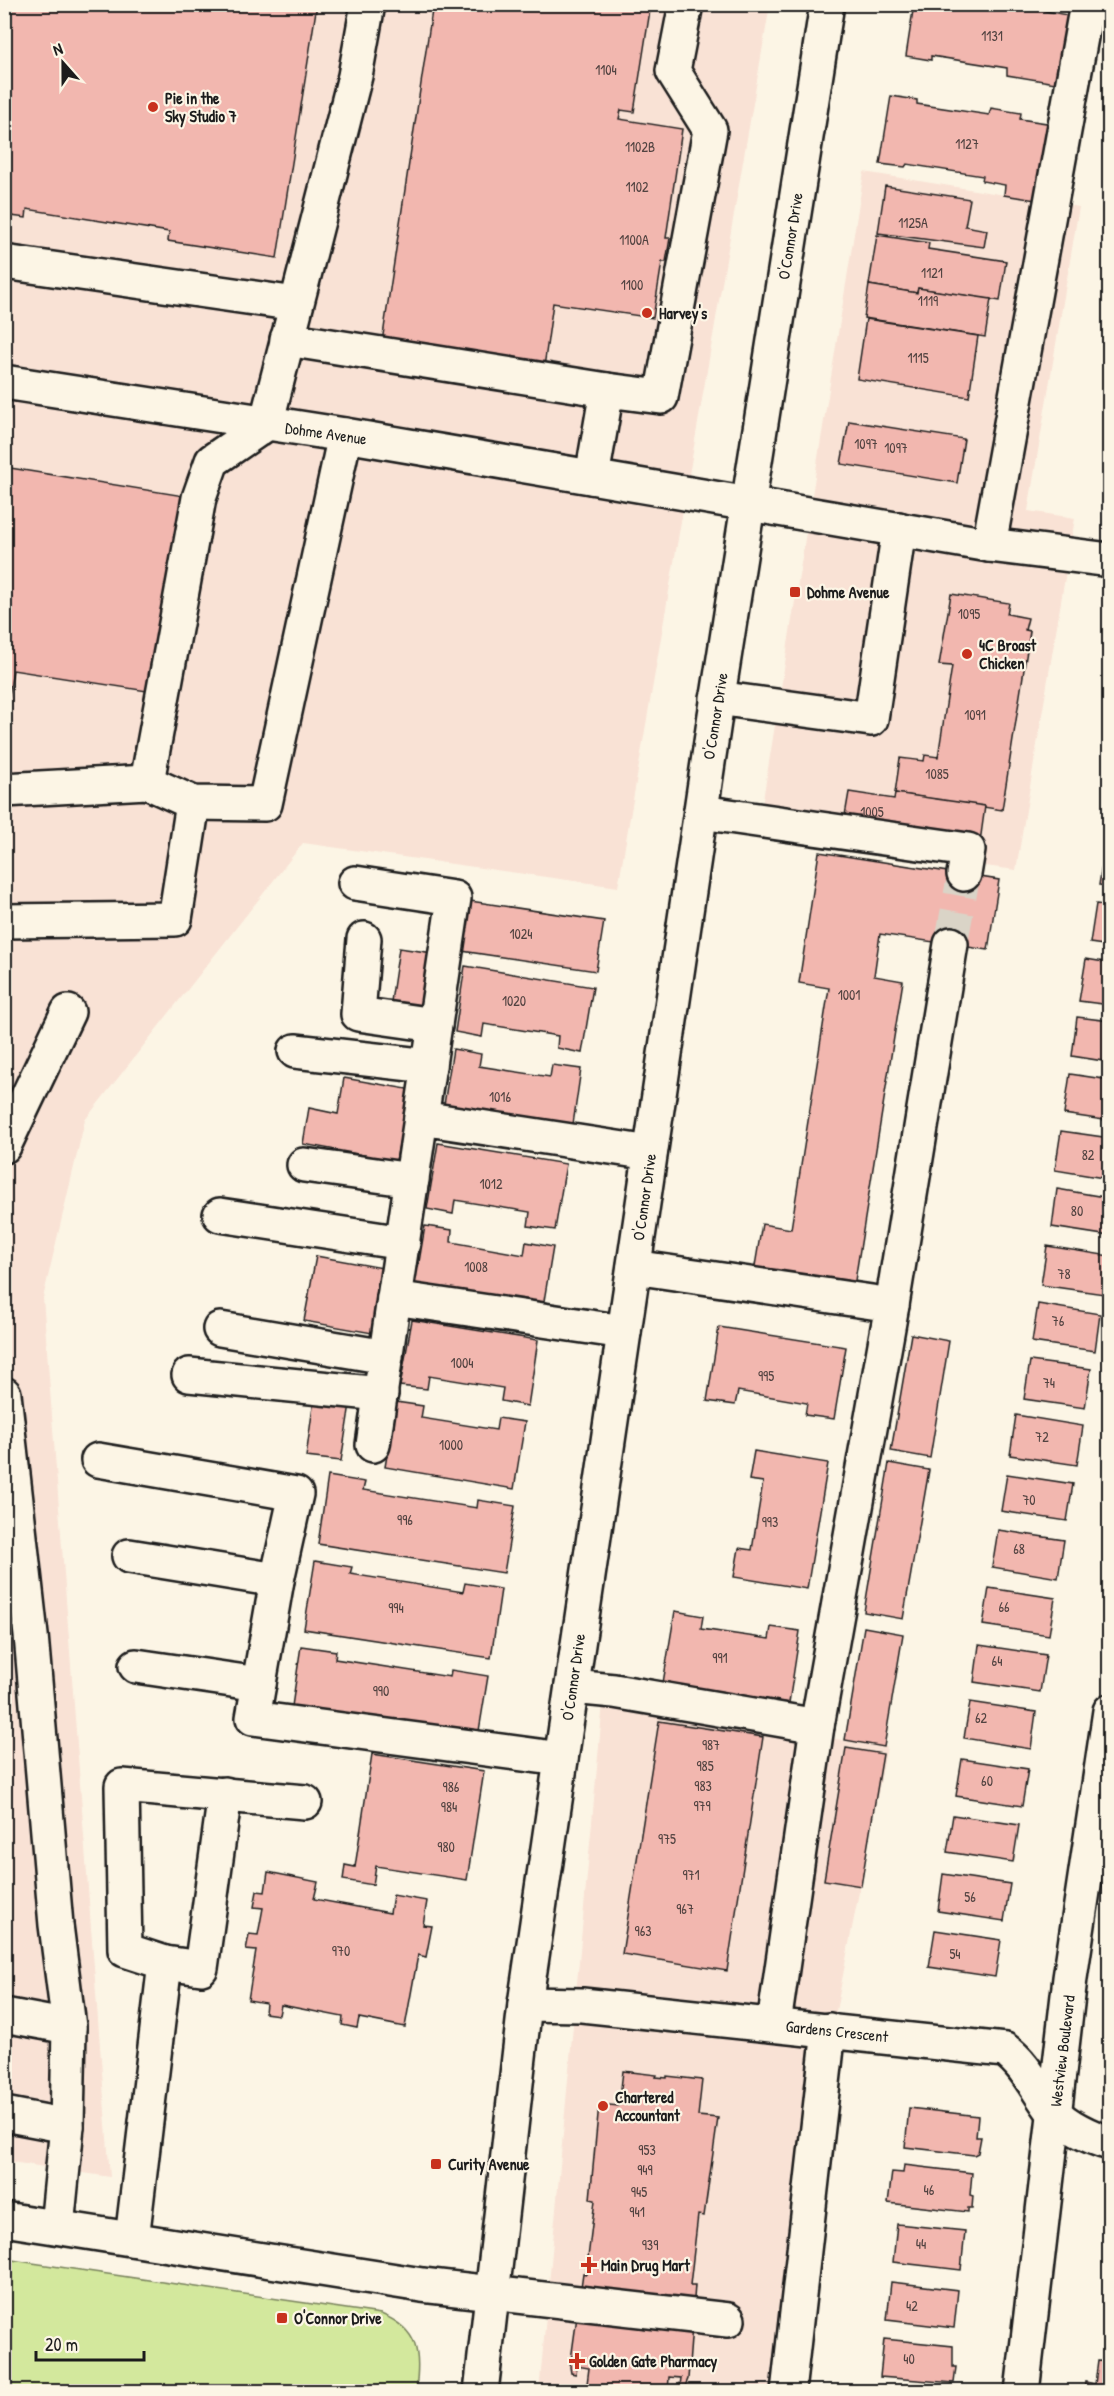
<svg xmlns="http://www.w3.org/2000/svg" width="1114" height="2396" font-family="'Patrick Hand',sans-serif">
<rect width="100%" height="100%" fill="#fcf5e5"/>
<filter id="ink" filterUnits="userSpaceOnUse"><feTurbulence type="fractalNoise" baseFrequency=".0167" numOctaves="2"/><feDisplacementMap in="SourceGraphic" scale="12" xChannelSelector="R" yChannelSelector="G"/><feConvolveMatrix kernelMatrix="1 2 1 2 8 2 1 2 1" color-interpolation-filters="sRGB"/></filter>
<g filter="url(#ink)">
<g fill="#f9e2d5">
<path d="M 5,5 L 770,5 L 618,887 L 303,843 L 85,1120 L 43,1298 L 110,2177 L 5,2161 Z"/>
<path d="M 864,172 L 1079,207 L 1028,511 L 1075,518 L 1016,870 L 757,837 Z"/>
<path d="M 603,1703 L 887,1747 L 826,2063 L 786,2391 L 539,2392 Z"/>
</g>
<path fill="#d3e89d" stroke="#78825c" stroke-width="1.5" d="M 5,2259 L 381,2314 C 420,2330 420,2353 416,2391 L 5,2391 Z"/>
<g fill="#f2b7af" stroke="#1c1c1c" stroke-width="1.5">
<path d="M 4,4 L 317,4 L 277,258 L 168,241 L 169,232 L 27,209 L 26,218 L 4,215 Z"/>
<path d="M 433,4 L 651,4 L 634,112 L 621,110 L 619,119 L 682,129 L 666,238 L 670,238 L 666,262 L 662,262 L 653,318 L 553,303 L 544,367 L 382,342 Z"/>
<path d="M 914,4 L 992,4 L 1015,8 L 1015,4 L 1040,4 L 1046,5 L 1045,11 L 1078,17 L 1067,85 L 1007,75 L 1007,68 L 931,56 L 931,60 L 906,56 Z"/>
<path d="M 891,96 L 917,100 L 917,104 L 989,115 L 991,108 L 1021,113 L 1020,119 L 1053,124 L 1042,201 L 1004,195 L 1005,185 L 982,181 L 983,176 L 907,164 L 905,167 L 880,164 Z"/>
<path d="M 885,186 L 970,199 L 965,226 L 987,230 L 984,247 L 878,233 Z"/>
<path d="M 877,235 L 929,243 L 928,249 L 1006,261 L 1000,301 L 918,288 L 917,293 L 869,285 Z"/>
<path d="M 869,285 L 917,293 L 918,288 L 991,299 L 985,337 L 864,318 Z"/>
<path d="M 866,319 L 978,336 L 969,397 L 857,379 Z"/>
<path d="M 849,421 L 964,439 L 957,483 L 841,464 Z"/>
<path d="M 4,467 L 184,496 L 153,692 L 13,670 L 4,726 Z"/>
<path d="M 951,594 L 1009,603 L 1007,614 L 1028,618 L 1025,630 L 1030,631 L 1002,810 L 895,793 L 900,758 L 924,761 L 925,755 L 938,757 L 952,666 L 939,665 Z"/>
<path d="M 849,792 L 894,799 L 895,793 L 985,806 L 980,842 L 843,827 Z"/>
<path d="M 1105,846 L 1110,846 L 1110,886 L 1099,885 Z"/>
<path d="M 819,852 L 999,880 L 988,950 L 880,934 L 874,976 L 903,981 L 853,1293 L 753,1278 L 762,1224 L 791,1229 L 829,988 L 799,983 Z"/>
<path d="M 470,901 L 604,921 L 596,971 L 462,951 Z"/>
<path d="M 1096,904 L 1110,906 L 1110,946 L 1090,943 Z"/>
<path d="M 399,948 L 433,953 L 422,1020 L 389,1015 Z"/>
<path d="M 1086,959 L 1110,963 L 1110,1005 L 1079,1001 Z"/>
<path d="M 465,966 L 593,987 L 582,1053 L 557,1048 L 558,1036 L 484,1024 L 482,1037 L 455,1032 Z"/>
<path d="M 1077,1017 L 1110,1021 L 1110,1062 L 1072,1056 Z"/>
<path d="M 453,1049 L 481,1054 L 479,1066 L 550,1077 L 552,1065 L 581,1069 L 571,1138 L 442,1117 Z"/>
<path d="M 1070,1074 L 1110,1080 L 1110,1121 L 1064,1114 Z"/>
<path d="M 344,1078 L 413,1090 L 406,1135 L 401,1134 L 396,1161 L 303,1144 L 309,1108 L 338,1114 Z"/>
<path d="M 1061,1131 L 1110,1138 L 1110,1179 L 1055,1170 Z"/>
<path d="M 438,1143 L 566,1164 L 555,1230 L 528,1226 L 530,1212 L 455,1200 L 453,1214 L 427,1209 Z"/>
<path d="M 1057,1189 L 1110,1198 L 1110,1236 L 1052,1227 Z"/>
<path d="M 425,1226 L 452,1230 L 451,1242 L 524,1255 L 526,1242 L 553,1247 L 542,1313 L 414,1292 Z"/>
<path d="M 1047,1246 L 1110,1256 L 1104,1294 L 1041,1285 Z"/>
<path d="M 316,1256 L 383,1268 L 372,1333 L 304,1321 Z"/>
<path d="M 1038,1304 L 1100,1314 L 1095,1351 L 1032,1342 Z"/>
<path d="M 412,1320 L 538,1340 L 528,1406 L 501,1401 L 503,1388 L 429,1376 L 427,1389 L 400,1386 Z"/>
<path d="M 719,1327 L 846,1347 L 834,1419 L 805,1415 L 807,1403 L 738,1391 L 735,1405 L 707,1401 Z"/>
<path d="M 911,1334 L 949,1341 L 930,1458 L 891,1451 Z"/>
<path d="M 1030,1361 L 1091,1369 L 1085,1408 L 1024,1399 Z"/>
<path d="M 314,1399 L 350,1404 L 341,1461 L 306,1457 Z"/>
<path d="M 396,1402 L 423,1406 L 421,1418 L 496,1430 L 498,1418 L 525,1422 L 514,1489 L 385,1467 Z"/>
<path d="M 1016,1415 L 1083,1426 L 1077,1465 L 1010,1455 Z"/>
<path d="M 754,1451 L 828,1463 L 807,1589 L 734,1577 L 739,1548 L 752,1550 L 763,1482 L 749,1480 Z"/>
<path d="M 889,1463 L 929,1470 L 903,1619 L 864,1612 Z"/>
<path d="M 1007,1474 L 1073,1484 L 1067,1521 L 1001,1511 Z"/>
<path d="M 328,1476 L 365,1482 L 363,1490 L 477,1508 L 478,1500 L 515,1506 L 504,1573 L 318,1544 Z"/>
<path d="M 998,1530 L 1064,1540 L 1058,1578 L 992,1567 Z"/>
<path d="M 315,1561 L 352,1567 L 350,1574 L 463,1592 L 465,1583 L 501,1589 L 491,1658 L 304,1629 Z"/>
<path d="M 989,1588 L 1055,1598 L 1049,1635 L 983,1625 Z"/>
<path d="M 675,1611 L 703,1616 L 701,1629 L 769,1639 L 771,1627 L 800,1631 L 789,1703 L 663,1683 Z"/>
<path d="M 864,1627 L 903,1634 L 884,1747 L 845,1740 Z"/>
<path d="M 979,1645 L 1046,1655 L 1040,1692 L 974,1682 Z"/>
<path d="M 301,1646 L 336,1651 L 335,1659 L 450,1677 L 451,1670 L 488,1676 L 477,1743 L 291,1713 Z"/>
<path d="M 970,1702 L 1036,1712 L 1031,1749 L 964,1738 Z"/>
<path d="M 659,1721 L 763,1737 L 727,1971 L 622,1954 Z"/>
<path d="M 846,1748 L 883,1754 L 861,1886 L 824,1880 Z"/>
<path d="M 372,1754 L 484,1771 L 467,1880 L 376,1866 L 373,1885 L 343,1880 L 345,1865 L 355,1867 Z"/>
<path d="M 962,1759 L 1028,1769 L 1022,1806 L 956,1796 Z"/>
<path d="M 953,1815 L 1019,1825 L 1013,1862 L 947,1852 Z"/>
<path d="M 268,1872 L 318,1882 L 314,1899 L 390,1913 L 393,1895 L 427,1901 L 423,1925 L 432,1926 L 426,1957 L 418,1955 L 405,2027 L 359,2018 L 357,2028 L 342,2025 L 343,2017 L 281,2005 L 279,2015 L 265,2013 L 266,2003 L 248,2000 L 256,1951 L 246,1950 L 249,1934 L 258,1935 L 263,1908 L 254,1907 L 257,1891 L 265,1892 Z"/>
<path d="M 943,1874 L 1010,1884 L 1004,1921 L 938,1911 Z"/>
<path d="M 935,1930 L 1001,1940 L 995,1977 L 929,1967 Z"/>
<path d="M 623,2071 L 657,2075 L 656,2077 L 667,2078 L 667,2076 L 702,2080 L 698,2116 L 718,2118 L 704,2216 L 698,2215 L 690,2285 L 695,2285 L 688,2379 L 685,2386 L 680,2386 L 681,2378 L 669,2377 L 668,2392 L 586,2392 L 589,2368 L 577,2366 L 576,2374 L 571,2373 L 570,2367 L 583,2273 L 586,2274 L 595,2200 L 590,2199 L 599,2104 L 619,2106 Z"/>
<path d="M 909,2108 L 978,2116 L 976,2137 L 981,2137 L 978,2153 L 974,2155 L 905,2147 Z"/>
<path d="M 904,2165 L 972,2173 L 970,2195 L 973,2196 L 972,2208 L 968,2208 L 968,2212 L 888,2203 L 892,2172 L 903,2173 Z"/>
<path d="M 897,2224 L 965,2231 L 961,2270 L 893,2262 Z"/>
<path d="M 891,2282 L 958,2290 L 954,2328 L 887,2320 Z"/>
<path d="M 884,2339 L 953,2346 L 953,2367 L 956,2367 L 954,2383 L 880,2377 Z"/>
<path d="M 1098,2361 L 1110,2362 L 1110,2392 L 1084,2392 L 1085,2382 L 1095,2384 Z"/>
</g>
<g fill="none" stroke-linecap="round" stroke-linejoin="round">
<path stroke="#dad4c7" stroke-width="33" stroke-dasharray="33 16" stroke-linecap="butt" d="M 951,944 L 964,874"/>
<g stroke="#1c1c1c" stroke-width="38">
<g id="minor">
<path d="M 4,262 L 296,304"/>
<path d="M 287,339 L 607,390"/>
<path d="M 4,382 L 345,435 L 989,545 L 1110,560"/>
<path d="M 592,477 L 607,390 L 661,397 L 710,130 L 673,71 L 686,4"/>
<path d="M 989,545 L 1087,4"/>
<path d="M 717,698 L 871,719 L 899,529"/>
<path d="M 147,782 L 199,498 L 212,461 L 266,424 L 355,76 L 368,4"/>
<path d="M 4,790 L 147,782 L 193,803 L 265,804 L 345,435"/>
<path d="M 701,812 L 968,850 L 964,874"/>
<path d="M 355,883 L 454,898 L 394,1298 L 624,1332"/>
<path d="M 4,921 L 175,919 L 193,803"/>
<path d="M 364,939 L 358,1014 L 435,1025"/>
<path d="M 295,1051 L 429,1066"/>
<path d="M 421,1118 L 650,1153"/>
<path d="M 4,1146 L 68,1012"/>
<path d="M 304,1165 L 412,1180"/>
<path d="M 220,1215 L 403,1243"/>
<path d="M 634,1267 L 892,1305 L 817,1726"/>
<path d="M 892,1305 L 951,944"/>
<path d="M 220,1329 L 386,1357"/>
<path d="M 189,1375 L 381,1394"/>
<path d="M 4,1394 L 31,1635 L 56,1925 L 69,2027 L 67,2126 L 57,2227"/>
<path d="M 373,1445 L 394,1298"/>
<path d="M 98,1460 L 296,1494 L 277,1580 L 253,1718 L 561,1759"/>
<path d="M 129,1556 L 277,1580"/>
<path d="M 136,1666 L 259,1684"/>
<path d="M 572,1687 L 614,1691 L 817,1726 L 774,2024"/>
<path d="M 165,1963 L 201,1968 L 225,1794"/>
<path d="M 525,2004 L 582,2005 L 1005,2050 C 1026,2065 1036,2089 1052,2110 C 1064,2125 1091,2138 1110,2143"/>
<path d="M 4,2015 L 69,2027"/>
<path d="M 4,2114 L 67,2126"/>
<path d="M 4,2219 L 422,2285 L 728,2320"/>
<path d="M 132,2239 L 165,1963 L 125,1950 L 122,1786 L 305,1802"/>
<path d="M 788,2392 L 829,2030"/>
<path d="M 1022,2392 L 1070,1978 L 1110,1711"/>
</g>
</g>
<g stroke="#1c1c1c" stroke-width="38">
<path id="major" d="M 481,2392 L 525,2004 L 715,715 L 827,4"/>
</g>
<use href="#minor" stroke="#fcf5e5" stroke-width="33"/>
<use href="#major" stroke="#fcf5e5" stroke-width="33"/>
</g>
</g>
<g fill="#c8321e" stroke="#fcf5e5" stroke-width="2">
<circle cx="153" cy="107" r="6"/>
<circle cx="647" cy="313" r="6"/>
<rect x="789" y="586" width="12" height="12" rx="3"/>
<circle cx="967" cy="654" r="6"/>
<circle cx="603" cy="2106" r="6"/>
<rect x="430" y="2158" width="12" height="12" rx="3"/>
<path d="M586 2256h6v6h6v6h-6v6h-6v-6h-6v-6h6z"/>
<rect x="276" y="2312" width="12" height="12" rx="3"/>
<path d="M574 2352h6v6h6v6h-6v6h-6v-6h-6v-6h6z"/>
</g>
<g text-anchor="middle" stroke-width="4.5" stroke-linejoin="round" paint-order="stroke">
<g font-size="14" fill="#524341">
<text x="992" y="41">1131</text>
<text x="606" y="75">1104</text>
<text x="967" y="149">1127</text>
<text x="640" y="152">1102B</text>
<text x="637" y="192">1102</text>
<text x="913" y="228">1125A</text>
<text x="634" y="245">1100A</text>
<text x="932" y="278">1121</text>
<text x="632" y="290">1100</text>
<text x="928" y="306">1119</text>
<text x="918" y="363">1115</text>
<text x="866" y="449">1097</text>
<text x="896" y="453">1097</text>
<text x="969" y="619">1095</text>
<text x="975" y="720">1091</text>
<text x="937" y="779">1085</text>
<text x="872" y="817">1005</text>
<text x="521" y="939">1024</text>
<text x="849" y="1000">1001</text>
<text x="514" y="1006">1020</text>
<text x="500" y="1102">1016</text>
<text x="1088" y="1160">82</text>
<text x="491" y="1189">1012</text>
<text x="1077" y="1216">80</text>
<text x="476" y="1272">1008</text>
<text x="1064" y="1279">78</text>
<text x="1058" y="1326">76</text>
<text x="462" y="1368">1004</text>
<text x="766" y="1381">995</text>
<text x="1049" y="1388">74</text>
<text x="1042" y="1442">72</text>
<text x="451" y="1450">1000</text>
<text x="1029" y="1505">70</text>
<text x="405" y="1525">996</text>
<text x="770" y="1527">993</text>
<text x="1019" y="1554">68</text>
<text x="1004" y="1612">66</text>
<text x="396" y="1613">994</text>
<text x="720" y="1663">991</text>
<text x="997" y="1666">64</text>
<text x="381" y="1696">990</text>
<text x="981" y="1723">62</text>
<text x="711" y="1750">987</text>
<text x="705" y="1771">985</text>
<text x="987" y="1786">60</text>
<text x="703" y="1791">983</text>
<text x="451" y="1792">986</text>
<text x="702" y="1811">979</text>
<text x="449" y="1812">984</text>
<text x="667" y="1844">975</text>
<text x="446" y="1852">980</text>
<text x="691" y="1880">971</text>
<text x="970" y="1902">56</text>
<text x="685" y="1914">967</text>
<text x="643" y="1936">963</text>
<text x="341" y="1956">970</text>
<text x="955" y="1959">54</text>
<text x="647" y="2155">953</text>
<text x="645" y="2175">949</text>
<text x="929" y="2195">46</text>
<text x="639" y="2197">945</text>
<text x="637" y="2217">941</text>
<text x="921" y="2249">44</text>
<text x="650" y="2250">939</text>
<text x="912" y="2311">42</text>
<text x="909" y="2364">40</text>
</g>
<g font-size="16" font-weight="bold" fill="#1c1c1c" stroke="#fcf5e5" text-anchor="start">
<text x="165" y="104">Pie in the<tspan x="165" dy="18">Sky Studio 7</tspan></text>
<text x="659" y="319">Harvey's</text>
<text x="807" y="598">Dohme Avenue</text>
<text x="979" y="651">4C Broast<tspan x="979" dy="18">Chicken</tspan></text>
<text x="615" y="2103">Chartered<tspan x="615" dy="18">Accountant</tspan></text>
<text x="448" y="2170">Curity Avenue</text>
<text x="601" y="2271">Main Drug Mart</text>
<text x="294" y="2324">O'Connor Drive</text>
<text x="589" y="2367">Golden Gate Pharmacy</text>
</g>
<g font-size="16" fill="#1c1c1c" stroke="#fcf5e5">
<text transform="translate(790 236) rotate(-81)" y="6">O'Connor Drive</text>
<text transform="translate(326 433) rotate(8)" y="6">Dohme Avenue</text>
<text transform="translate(715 716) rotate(-81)" y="6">O'Connor Drive</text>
<text transform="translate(644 1197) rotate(-82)" y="6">O'Connor Drive</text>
<text transform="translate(573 1677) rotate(-82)" y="6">O'Connor Drive</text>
<text transform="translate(837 2031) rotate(6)" y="6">Gardens Crescent</text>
<text transform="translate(1062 2051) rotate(-83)" y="6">Westview Boulevard</text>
</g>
</g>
<rect width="1114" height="2396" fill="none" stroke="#fcf5e5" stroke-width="24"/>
<rect x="12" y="12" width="1090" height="2372" fill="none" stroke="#1c1c1c" stroke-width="2" filter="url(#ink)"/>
<g transform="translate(63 63) rotate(339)" stroke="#fcf5e5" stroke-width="4.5" paint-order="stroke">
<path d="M0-4.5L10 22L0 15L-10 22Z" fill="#1c1c1c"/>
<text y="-9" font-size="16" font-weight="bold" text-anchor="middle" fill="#1c1c1c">N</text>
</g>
<path d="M36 2351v9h108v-9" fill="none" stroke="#1c1c1c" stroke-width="3"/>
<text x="45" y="2351" font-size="18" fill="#1c1c1c" stroke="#fcf5e5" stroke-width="4.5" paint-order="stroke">20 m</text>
</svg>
